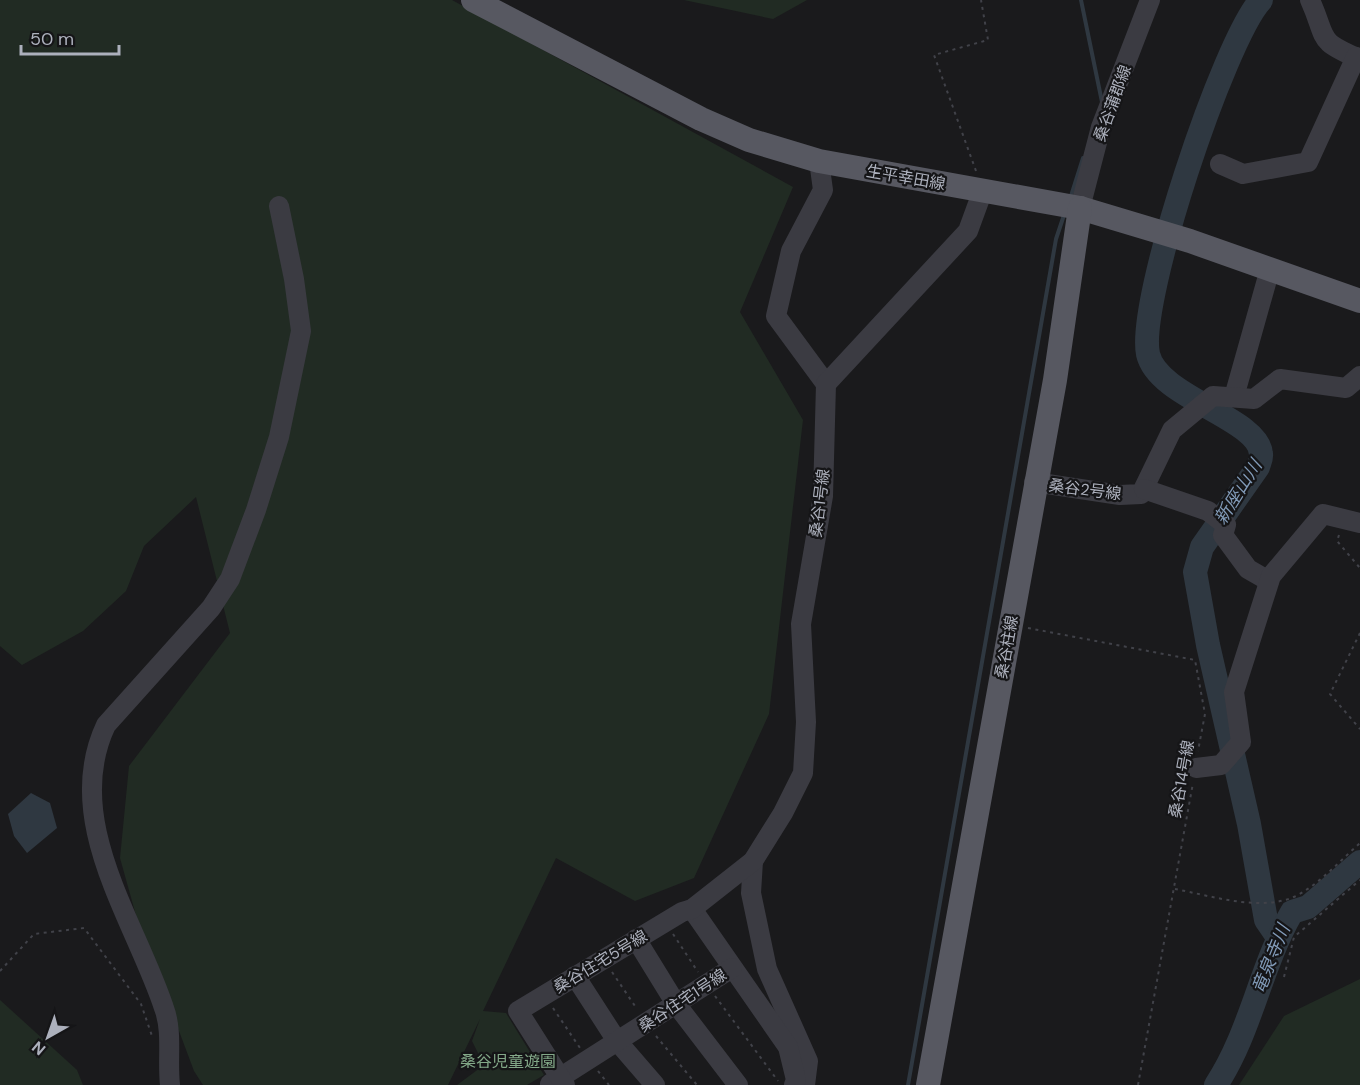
<svg xmlns="http://www.w3.org/2000/svg" width="1360" height="1085" font-family="'DM Sans','Noto Sans JP',sans-serif">
<rect width="100%" height="100%" fill="#1a1a1c"/>
<g fill="#212b23">
<path d="M 0,0 L 452,0 L 793,187 L 740,312 L 803,420 L 769,714 L 694,878 L 635,901 L 556,858 L 483,1011 L 506,1013 L 544,1075 L 527,1085 L 457,1085 L 484,1065 L 472,1041 L 480,1019 L 448,1085 L 203,1085 L 194,1071 L 137,919 L 120,858 L 129,766 L 230,633 L 196,497 L 144,546 L 126,591 L 83,631 L 22,665 L 0,646 Z"/>
<path d="M 684,0 L 807,0 L 773,19 Z"/>
<path d="M 1360,979 L 1360,1085 L 1239,1085 L 1284,1016 Z"/>
<path d="M 0,1000 L 77,1070 L 83,1085 L 0,1085 Z"/>
</g>
<path fill="#2f3841" d="M 31,793 L 50,803 L 57,828 L 27,853 L 14,836 L 8,814 Z"/>
<g fill="none" stroke-linecap="round" stroke-linejoin="round">
<g stroke="#2f3841" stroke-width="4">
<path d="M 1081,0 L 1102,102"/>
<path d="M 1070,199 L 1083,158"/>
<path d="M 908,1085 L 1056,239 L 1064,215"/>
</g>
<g stroke="#2f3841" stroke-width="24">
<path d="M 1261,0 C 1224,40 1137,301 1148,354 C 1158,398 1259,418 1261,454 C 1262,458 1259,463 1258,467 L 1202,547 L 1195,572 L 1208,645 L 1249,824 L 1266,920 L 1277,936"/>
<path d="M 1216,1085 C 1251,1032 1260,967 1292,912 L 1308,907 L 1360,862"/>
</g>
<g stroke="#414249" stroke-width="2" stroke-dasharray="3 4.5" stroke-linecap="butt">
<path d="M 976,171 L 934,55 L 988,40 L 981,0"/>
<path d="M 1339,535 L 1337,541 L 1360,568"/>
<path d="M 1028,628 L 1195,660 L 1205,714 L 1198,751"/>
<path d="M 1360,633 L 1330,694 L 1360,729"/>
<path d="M 1175,889 C 1213,896 1268,915 1303,892 C 1324,879 1342,859 1360,843"/>
<path d="M 673,934 L 698,972"/>
<path d="M 0,971 L 34,934 L 84,928 L 141,1004 L 152,1036"/>
<path d="M 612,972 L 637,1009"/>
<path d="M 1284,977 L 1294,937 L 1360,880"/>
<path d="M 715,996 L 778,1081"/>
<path d="M 553,1008 L 580,1048"/>
<path d="M 656,1036 L 697,1085"/>
<path d="M 598,1071 L 609,1085"/>
<path d="M 1138,1085 L 1193,783"/>
</g>
<g stroke="#3b3b42" stroke-width="20">
<path d="M 1310,0 C 1328,40 1315,40 1360,59"/>
<path d="M 819,161 L 823,190 L 791,251 L 776,316 L 826,384"/>
<path d="M 1220,164 L 1243,174 L 1308,162 L 1356,57"/>
<path d="M 1080,208 L 1101,127 L 1150,0"/>
<path d="M 1234,397 L 1270,269"/>
<path d="M 1034,482 L 1120,495 L 1141,494 L 1172,430 L 1213,396 L 1254,399 L 1280,379 L 1346,388 L 1360,376"/>
<path d="M 1144,489 L 1208,511 L 1226,525 L 1223,535 L 1248,569 L 1269,581"/>
<path d="M 1196,768 L 1221,765 L 1241,742 L 1234,692 L 1271,576 L 1323,514 L 1360,523"/>
<path d="M 753,861 L 751,893 L 767,969 L 808,1061 L 805,1085"/>
<path d="M 692,909 L 788,1047 L 796,1080 L 794,1085"/>
<path d="M 636,939 L 676,1004 L 738,1085"/>
<path d="M 575,976 L 617,1041 L 655,1085"/>
<path d="M 550,1084 L 732,968"/>
<path d="M 170,1085 C 167,1060 173,1032 164,1008 C 135,920 61,820 106,725 L 211,608 L 230,579 L 256,510 L 279,437 L 301,331 L 294,279 L 279,206"/>
<path d="M 565,1085 L 518,1011 L 682,912 L 692,909 L 753,861 L 783,813 L 803,773 L 806,722 L 801,624 L 823,496 L 826,384 L 968,231 L 983,190"/>
</g>
<g stroke="#575861" stroke-width="24">
<path d="M 473,0 L 701,119 L 749,140 L 819,161 L 1080,208 L 1190,241 L 1360,301"/>
<path d="M 928,1085 L 1055,380 L 1080,208"/>
</g>
</g>
<g text-anchor="middle" stroke-width="4.5" stroke-linejoin="round" paint-order="stroke">
<g font-size="16" fill="#acb0bc" stroke="#151517">
<text transform="translate(1112 103) rotate(-70)" y="6">桑谷蒲郡線</text>
<text transform="translate(906 177) rotate(10)" y="6">生平幸田線</text>
<text transform="translate(1085 489) rotate(7)" y="6">桑谷2号線</text>
<text transform="translate(819 503) rotate(-83)" y="6">桑谷1号線</text>
<text transform="translate(1006 647) rotate(-80)" y="6">桑谷柱線</text>
<text transform="translate(1181 779) rotate(-80)" y="6">桑谷14号線</text>
<text transform="translate(600 961) rotate(-31)" y="6">桑谷住宅5号線</text>
<text transform="translate(682 1000) rotate(-33)" y="6">桑谷住宅1号線</text>
</g>
<g font-size="16" fill="#83a888" stroke="#151517">
<text x="508" y="1067">桑谷児童遊園</text>
</g>
<g font-size="18" font-style="italic" fill="#829bb8" stroke="#151517">
<text transform="translate(1238 492) rotate(-58)" y="6">新座山川</text>
<text transform="translate(1271 959) rotate(-68)" y="6">竜泉寺川</text>
</g>
</g>
<g transform="translate(48 1037) rotate(220)" stroke="#151517" stroke-width="4.5" paint-order="stroke">
<path d="M0-4.5L10 22L0 15L-10 22Z" fill="#acb0bc"/>
<text y="-9" font-size="16" font-weight="bold" text-anchor="middle" fill="#acb0bc">N</text>
</g>
<path d="M21 45v9h98v-9" fill="none" stroke="#acb0bc" stroke-width="3"/>
<text x="30" y="45" font-size="18" fill="#acb0bc" stroke="#151517" stroke-width="4.5" paint-order="stroke">50 m</text>
</svg>
